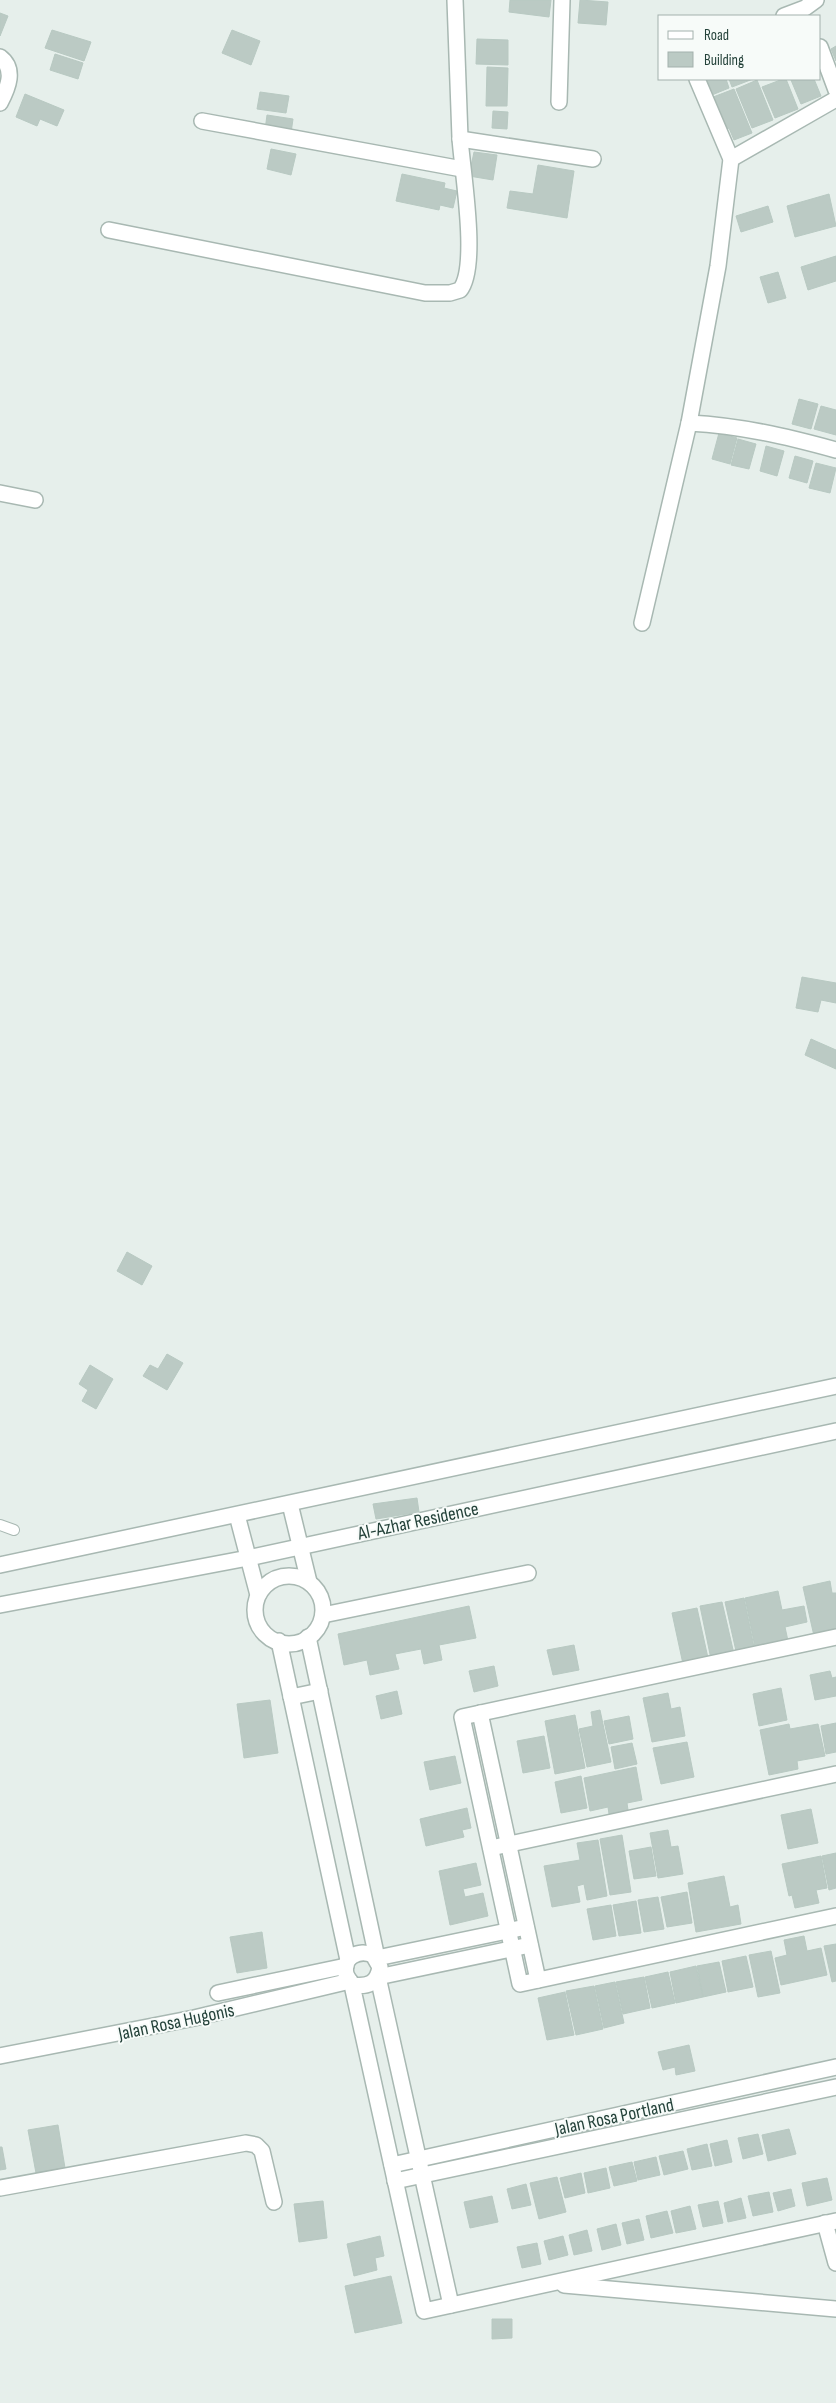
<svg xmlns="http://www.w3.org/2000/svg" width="836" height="2403" font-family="'Sofia Sans Condensed',sans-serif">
<rect width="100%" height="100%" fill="#e6efeb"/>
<g fill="#bbcac4" stroke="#b8c9c2">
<path d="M 510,0 L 551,0 L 549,17 L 509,12 Z"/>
<path d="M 580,0 L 608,2 L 606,25 L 578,23 Z"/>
<path d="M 0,13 L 8,16 L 0,36 Z"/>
<path d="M 52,30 L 91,42 L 84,61 L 45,48 Z"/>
<path d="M 232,30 L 260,41 L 251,65 L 222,53 Z"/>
<path d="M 477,39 L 508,40 L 508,65 L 476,64 Z"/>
<path d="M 836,46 L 836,61 L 831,49 Z"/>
<path d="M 55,54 L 83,63 L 78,79 L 50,70 Z"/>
<path d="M 487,67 L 508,68 L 507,106 L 486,106 Z"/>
<path d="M 700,79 L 726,79 L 729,88 L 707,97 Z"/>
<path d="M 729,79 L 753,79 L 732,87 Z"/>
<path d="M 783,79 L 786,79 L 798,109 L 775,118 L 762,87 Z"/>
<path d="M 795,79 L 814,79 L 821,96 L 801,104 L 791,80 Z"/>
<path d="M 757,80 L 773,120 L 752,128 L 736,89 Z"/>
<path d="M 734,89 L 752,133 L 734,140 L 729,128 L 721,132 L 708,99 Z"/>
<path d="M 260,92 L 289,96 L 286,113 L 257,109 Z"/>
<path d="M 25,94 L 64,110 L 57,126 L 40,119 L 37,126 L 16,117 Z"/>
<path d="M 493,111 L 508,112 L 507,129 L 492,128 Z"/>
<path d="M 267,115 L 293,119 L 291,133 L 265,130 Z"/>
<path d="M 271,149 L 296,154 L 291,175 L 267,169 Z"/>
<path d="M 474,152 L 497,155 L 493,180 L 469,176 Z"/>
<path d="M 538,165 L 574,171 L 567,218 L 507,208 L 510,191 L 533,194 Z"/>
<path d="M 402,174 L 445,183 L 444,188 L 457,191 L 453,208 L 440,205 L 439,210 L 396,201 Z"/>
<path d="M 829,194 L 836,226 L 795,237 L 787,206 Z"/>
<path d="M 768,206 L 773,222 L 741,232 L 736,216 Z"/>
<path d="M 836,256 L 836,281 L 808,290 L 801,267 Z"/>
<path d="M 778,272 L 786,298 L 768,303 L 760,277 Z"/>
<path d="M 799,399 L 818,404 L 811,429 L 792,424 Z"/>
<path d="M 821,406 L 836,410 L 836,435 L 814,429 Z"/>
<path d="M 719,433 L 737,438 L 730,464 L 712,459 Z"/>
<path d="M 738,439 L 756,444 L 749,469 L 731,465 Z"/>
<path d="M 766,446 L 784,451 L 777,476 L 760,471 Z"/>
<path d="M 795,456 L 813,461 L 807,483 L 789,478 Z"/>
<path d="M 816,463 L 836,468 L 830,493 L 809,488 Z"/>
<path d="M 802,977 L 836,983 L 836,1003 L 821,1000 L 818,1012 L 796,1008 Z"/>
<path d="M 811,1039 L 836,1050 L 836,1069 L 805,1055 Z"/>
<path d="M 127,1252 L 152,1266 L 142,1285 L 117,1271 Z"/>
<path d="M 167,1354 L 183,1363 L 167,1390 L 143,1376 L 150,1365 L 158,1369 Z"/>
<path d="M 90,1365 L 113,1379 L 96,1409 L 82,1401 L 88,1390 L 79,1384 Z"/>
<path d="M 417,1498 L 419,1512 L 376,1519 L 373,1504 Z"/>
<path d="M 830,1581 L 832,1593 L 836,1593 L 836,1631 L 814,1636 L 803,1587 Z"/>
<path d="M 778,1591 L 782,1610 L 804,1606 L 807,1622 L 785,1627 L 788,1641 L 755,1647 L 745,1598 Z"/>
<path d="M 744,1598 L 754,1647 L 736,1651 L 725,1602 Z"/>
<path d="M 722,1602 L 734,1654 L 711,1659 L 700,1606 Z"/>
<path d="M 469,1606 L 476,1638 L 439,1645 L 442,1660 L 424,1664 L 421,1649 L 395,1654 L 399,1669 L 370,1675 L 367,1660 L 344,1665 L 338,1634 Z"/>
<path d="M 697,1608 L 708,1658 L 683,1664 L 672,1613 Z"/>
<path d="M 574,1645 L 579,1670 L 553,1675 L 547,1650 Z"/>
<path d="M 494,1666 L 498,1686 L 474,1692 L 469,1671 Z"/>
<path d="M 830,1671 L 832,1678 L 836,1677 L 836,1696 L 815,1700 L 810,1675 Z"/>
<path d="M 781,1688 L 787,1720 L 759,1726 L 753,1694 Z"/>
<path d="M 397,1691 L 402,1714 L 381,1719 L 376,1696 Z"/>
<path d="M 668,1693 L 671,1709 L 680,1707 L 685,1736 L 652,1742 L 643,1698 Z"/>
<path d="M 270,1700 L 278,1753 L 244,1758 L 237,1704 Z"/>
<path d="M 600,1710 L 611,1762 L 587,1767 L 579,1729 L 593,1726 L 591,1712 Z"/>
<path d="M 575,1715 L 585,1768 L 555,1774 L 545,1721 Z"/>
<path d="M 629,1716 L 633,1739 L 609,1744 L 604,1721 Z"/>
<path d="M 836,1723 L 836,1752 L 826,1754 L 821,1726 Z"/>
<path d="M 789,1724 L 790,1729 L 818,1724 L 825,1756 L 797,1761 L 798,1769 L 769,1775 L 760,1730 Z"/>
<path d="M 544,1736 L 550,1768 L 523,1773 L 517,1741 Z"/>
<path d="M 687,1742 L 694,1777 L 661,1784 L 653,1748 Z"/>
<path d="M 632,1743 L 637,1764 L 615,1769 L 611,1747 Z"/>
<path d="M 455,1756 L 461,1783 L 430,1790 L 424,1762 Z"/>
<path d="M 636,1767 L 642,1800 L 627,1803 L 628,1810 L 609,1814 L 608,1807 L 590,1811 L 584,1778 Z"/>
<path d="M 581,1776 L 587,1808 L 561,1813 L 555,1782 Z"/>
<path d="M 467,1808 L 471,1828 L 462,1830 L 464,1837 L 426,1846 L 420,1819 Z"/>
<path d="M 811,1809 L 818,1843 L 788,1849 L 781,1815 Z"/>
<path d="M 668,1830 L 671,1847 L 678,1846 L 683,1874 L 658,1878 L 650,1833 Z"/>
<path d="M 622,1835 L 631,1892 L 610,1895 L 600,1839 Z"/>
<path d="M 598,1840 L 607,1896 L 587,1900 L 584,1884 L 577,1886 L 580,1902 L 552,1907 L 544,1866 L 580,1860 L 577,1843 Z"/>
<path d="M 651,1847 L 656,1876 L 634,1879 L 629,1851 Z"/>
<path d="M 836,1853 L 836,1888 L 829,1890 L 822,1856 Z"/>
<path d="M 821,1856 L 827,1888 L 816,1890 L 819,1903 L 795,1908 L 792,1895 L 789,1896 L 782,1864 Z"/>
<path d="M 476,1863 L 481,1885 L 463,1889 L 465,1897 L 483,1893 L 488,1916 L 450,1925 L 439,1871 Z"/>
<path d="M 724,1876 L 730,1907 L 738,1905 L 741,1924 L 696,1932 L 688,1883 Z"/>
<path d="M 687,1892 L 692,1923 L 667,1927 L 661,1897 Z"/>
<path d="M 658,1897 L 664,1929 L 644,1932 L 638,1900 Z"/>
<path d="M 636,1901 L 641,1933 L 619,1936 L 613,1905 Z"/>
<path d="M 611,1905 L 616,1936 L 593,1940 L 587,1909 Z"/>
<path d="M 262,1932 L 267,1968 L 237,1973 L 230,1937 Z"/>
<path d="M 804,1936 L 807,1951 L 821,1948 L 827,1975 L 781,1985 L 775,1958 L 787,1955 L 784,1940 Z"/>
<path d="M 836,1944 L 836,1981 L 832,1982 L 824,1946 Z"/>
<path d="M 771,1951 L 780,1993 L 758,1997 L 749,1955 Z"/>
<path d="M 746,1956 L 753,1987 L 728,1992 L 722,1961 Z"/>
<path d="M 719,1962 L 726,1992 L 703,1997 L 697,1966 Z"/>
<path d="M 696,1966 L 703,1997 L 676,2003 L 670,1972 Z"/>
<path d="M 668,1972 L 675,2003 L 652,2008 L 645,1977 Z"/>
<path d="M 644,1977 L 650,2008 L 623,2014 L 616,1982 Z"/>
<path d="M 615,1982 L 624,2023 L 604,2028 L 595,1986 Z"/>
<path d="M 594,1986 L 603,2029 L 576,2035 L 566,1991 Z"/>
<path d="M 565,1992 L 574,2035 L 547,2040 L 538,1998 Z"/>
<path d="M 689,2045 L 695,2071 L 676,2075 L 675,2067 L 663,2070 L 658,2052 Z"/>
<path d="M 58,2125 L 65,2168 L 36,2173 L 28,2130 Z"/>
<path d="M 789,2129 L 796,2154 L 768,2161 L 762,2135 Z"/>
<path d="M 758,2134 L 763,2154 L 743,2159 L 738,2138 Z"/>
<path d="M 727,2140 L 732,2162 L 715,2166 L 710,2144 Z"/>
<path d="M 707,2144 L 712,2166 L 692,2170 L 687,2149 Z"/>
<path d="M 0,2147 L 2,2147 L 6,2169 L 0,2170 Z"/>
<path d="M 683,2151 L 688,2169 L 664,2175 L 659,2156 Z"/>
<path d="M 656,2157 L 660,2175 L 638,2180 L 634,2162 Z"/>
<path d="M 632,2162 L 637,2181 L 614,2186 L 609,2167 Z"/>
<path d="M 606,2168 L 610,2188 L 588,2193 L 584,2173 Z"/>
<path d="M 581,2173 L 585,2193 L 565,2198 L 560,2178 Z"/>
<path d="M 557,2177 L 566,2212 L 539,2219 L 530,2183 Z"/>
<path d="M 827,2178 L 832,2200 L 807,2206 L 802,2183 Z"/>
<path d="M 526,2184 L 531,2205 L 512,2209 L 507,2189 Z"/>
<path d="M 791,2189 L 795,2206 L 778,2211 L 773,2193 Z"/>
<path d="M 769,2192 L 773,2212 L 753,2216 L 748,2196 Z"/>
<path d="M 492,2196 L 498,2222 L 470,2228 L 464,2202 Z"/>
<path d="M 741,2198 L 746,2218 L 728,2222 L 724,2203 Z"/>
<path d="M 323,2201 L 327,2238 L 299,2242 L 294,2204 Z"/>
<path d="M 718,2201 L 723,2223 L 703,2227 L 698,2205 Z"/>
<path d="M 690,2206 L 696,2229 L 676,2233 L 671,2211 Z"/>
<path d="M 667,2211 L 673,2233 L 651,2238 L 646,2216 Z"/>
<path d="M 639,2219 L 644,2240 L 627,2244 L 622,2223 Z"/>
<path d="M 616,2224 L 621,2245 L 602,2250 L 597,2229 Z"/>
<path d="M 587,2230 L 592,2251 L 574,2255 L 569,2235 Z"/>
<path d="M 380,2236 L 384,2256 L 375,2258 L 377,2270 L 354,2276 L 347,2244 Z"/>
<path d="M 563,2236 L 568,2255 L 549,2260 L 544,2241 Z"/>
<path d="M 537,2243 L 541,2264 L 522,2268 L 517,2247 Z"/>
<path d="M 391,2276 L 402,2323 L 355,2333 L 345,2286 Z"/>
<path d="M 492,2319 L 512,2319 L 512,2338 L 492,2339 Z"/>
</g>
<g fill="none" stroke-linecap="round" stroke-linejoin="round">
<g stroke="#a8b8b2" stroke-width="12">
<path id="lane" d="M 0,1525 L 14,1530"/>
</g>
<g stroke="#a8b8b2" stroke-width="18">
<g id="street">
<path d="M 784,16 L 805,8 L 816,0"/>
<path d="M 820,47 L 836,90"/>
<path d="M 0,57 C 16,69 8,88 0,103"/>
<path d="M 559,102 L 562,0"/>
<path d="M 202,121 L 462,169"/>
<path d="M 460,139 L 593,159"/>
<path d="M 731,159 L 836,99"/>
<path d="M 109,230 L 425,293 L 450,293 L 460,290 C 479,267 462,170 460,138 C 458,92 457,46 455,0"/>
<path d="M 689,423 C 742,426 785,436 836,450"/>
<path d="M 0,493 L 35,500"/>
<path d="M 642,623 L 689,423 L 718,266 L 731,159 L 697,79"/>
<path d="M 290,1504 L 309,1582"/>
<path d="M 237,1515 L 258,1595"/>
<path d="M 0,1565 L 836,1386"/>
<circle cx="289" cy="1610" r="34"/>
<path d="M 0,1605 L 248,1558 L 836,1431"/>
<path d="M 323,1615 L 528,1573"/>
<path d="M 308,1637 L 377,1958 L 526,1927"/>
<path d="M 836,1637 L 462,1717 L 520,1984 L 836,1916"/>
<path d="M 279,1641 L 348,1960"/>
<path d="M 291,1697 L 320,1691"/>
<path d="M 480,1713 L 538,1980"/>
<path d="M 491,1848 L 836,1774"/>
<path d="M 352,1985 C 368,1987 377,1984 380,1967 L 373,1955 C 359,1949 342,1957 346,1974 C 347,1977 350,1981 352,1985 L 424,2311 L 836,2221"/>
<path d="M 218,1993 L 346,1966"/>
<path d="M 0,2056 L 194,2018 L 350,1981"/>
<path d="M 392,2165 L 836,2067"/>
<path d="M 395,2181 L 836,2087"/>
<path d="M 0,2188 L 246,2143 L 256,2145 L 262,2151 L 274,2202"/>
<path d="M 825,2223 L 836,2263"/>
<path d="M 564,2285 L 836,2309"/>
<path d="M 451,2305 L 378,1977 L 530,1945"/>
</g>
</g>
<use href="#lane" stroke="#fff" stroke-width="10"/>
<use href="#street" stroke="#fff" stroke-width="15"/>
</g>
<g text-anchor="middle" stroke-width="4" stroke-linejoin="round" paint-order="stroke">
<g font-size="19" fill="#24423a" stroke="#f7fbf9">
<text transform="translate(418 1520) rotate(-12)" y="7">Al-Azhar Residence</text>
<text transform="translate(176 2021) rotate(-12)" y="7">Jalan Rosa Hugonis</text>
<text transform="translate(614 2116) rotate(-12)" y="7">Jalan Rosa Portland</text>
</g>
</g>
<rect x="658" y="15" width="162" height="65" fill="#f7fbf9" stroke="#a3b1ad"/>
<rect x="668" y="31" width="25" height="8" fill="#ffffff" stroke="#a3b1ad"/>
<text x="704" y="40" font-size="15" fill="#24423a">Road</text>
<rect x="668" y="52" width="25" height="15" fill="#bbcac4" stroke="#a3b1ad"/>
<text x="704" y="65" font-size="15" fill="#24423a">Building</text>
</svg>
